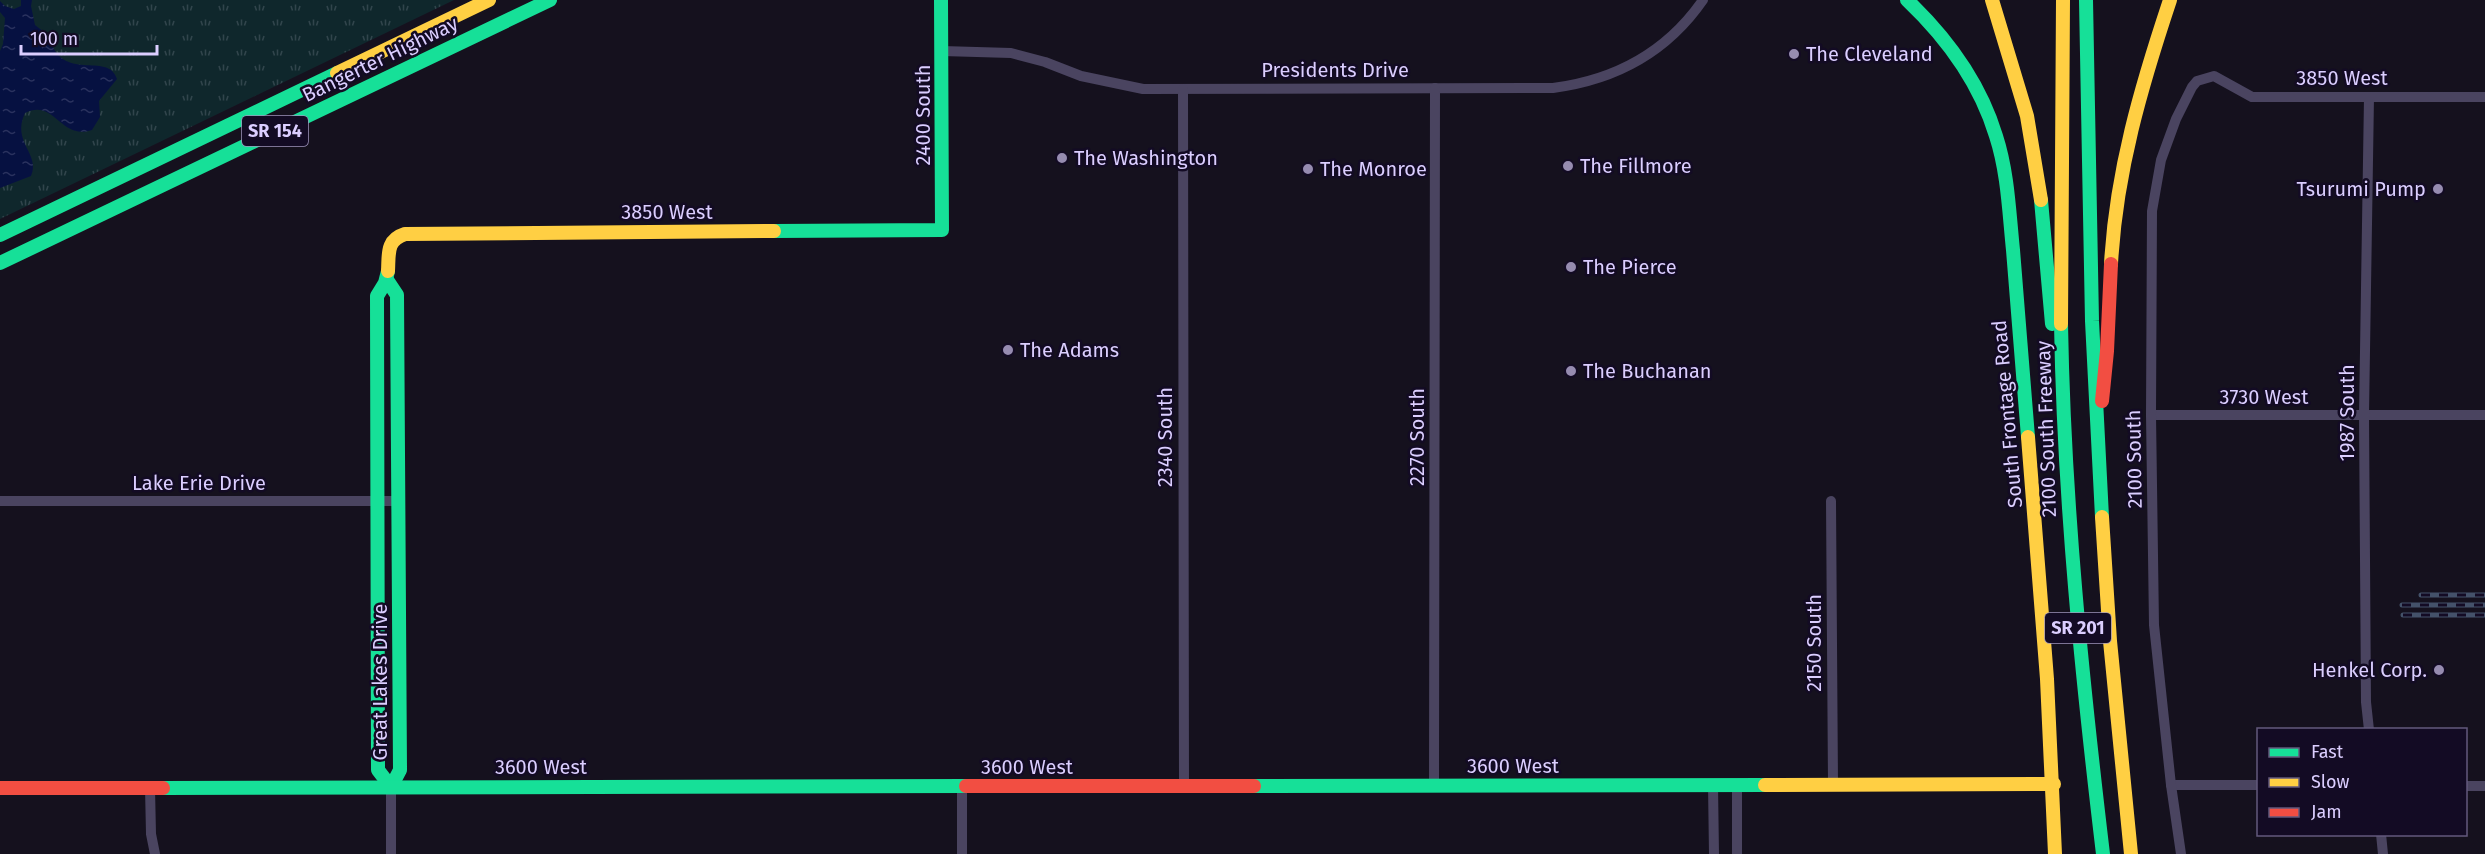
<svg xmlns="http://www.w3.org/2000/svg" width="2485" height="854" font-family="'Fira Sans',sans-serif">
<defs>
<pattern id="grass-tufts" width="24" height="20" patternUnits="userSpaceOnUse" patternTransform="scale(1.5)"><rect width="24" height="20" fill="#0f272c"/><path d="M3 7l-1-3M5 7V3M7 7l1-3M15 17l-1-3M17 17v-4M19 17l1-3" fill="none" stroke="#31454c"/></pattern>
<pattern id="water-ripples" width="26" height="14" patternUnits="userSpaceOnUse" patternTransform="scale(1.5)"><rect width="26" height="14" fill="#061141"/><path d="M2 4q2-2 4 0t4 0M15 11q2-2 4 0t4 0" fill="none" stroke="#2a325e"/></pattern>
</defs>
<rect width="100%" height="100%" fill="#15111e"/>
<path fill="url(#grass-tufts)" d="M 0,0 L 454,0 L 0,219 Z"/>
<path fill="url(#water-ripples)" d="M 21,0 L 32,0 L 31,6 L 35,25 L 49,36 C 61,85 108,50 117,79 L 99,101 L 100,117 L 92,130 C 60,141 55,98 25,113 C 11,142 41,154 31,176 L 0,188 L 0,51 L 3,44 L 5,18 L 0,12 L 0,1 L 5,6 L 14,9 L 21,6 Z"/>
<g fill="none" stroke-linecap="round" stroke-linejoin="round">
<g stroke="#4a4460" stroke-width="10">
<path d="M 942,51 L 1011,53 L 1045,62 L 1081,76 L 1143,89 L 1553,88 C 1615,80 1667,52 1703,0"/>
<path d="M 1183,89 L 1184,786"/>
<path d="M 2151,415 L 2485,415"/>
<path d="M 0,501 L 398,501"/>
<path d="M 1831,501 L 1833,784"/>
<path d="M 2369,730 L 2366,702 L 2364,415 L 2369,97"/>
<path d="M 1434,785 L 1435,88"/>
<path d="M 1713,785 L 1714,854"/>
<path d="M 2171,785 L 2258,785"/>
<path d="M 2466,786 L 2485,786"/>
<path d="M 391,787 L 391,854"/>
<path d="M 150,788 L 151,834 L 155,854"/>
<path d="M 2381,834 L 2383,854"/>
<path d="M 962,854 L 962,786"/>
<path d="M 1737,854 L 1737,784"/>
<path d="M 2181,854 L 2171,785 L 2154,625 L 2151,415 L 2152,211 L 2161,160 L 2176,119 L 2192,87 L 2197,81 L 2214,76 L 2252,97 L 2485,97"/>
</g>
<g stroke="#16e098" stroke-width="14">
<path d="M 1907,0 C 1947,38 1980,83 1996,136 C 2008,173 2009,212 2013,250 C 2018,312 2023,375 2028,437"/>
<path d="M 2086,0 L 2092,321 L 2102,517"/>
<path d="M 2041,200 L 2052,324"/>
<path d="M 774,231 L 942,230 L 941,0"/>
<path d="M 0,235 L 337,73"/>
<path d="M 0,263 L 550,0"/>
<path d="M 388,271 L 385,283 L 377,296 L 378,770 L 391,787"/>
<path d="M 387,280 L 397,295 L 400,770 L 391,787"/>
<path d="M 2061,324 C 2064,502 2082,678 2103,854"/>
<path d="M 1254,786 L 1765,785"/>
<path d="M 163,788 L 966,786"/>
</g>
<g stroke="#ffcf43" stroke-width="14">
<path d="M 1992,0 L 2027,116 L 2041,200"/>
<path d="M 337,73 L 489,0"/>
<path d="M 2111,264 C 2116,172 2141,87 2170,0"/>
<path d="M 388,271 C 389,254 386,240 405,234 L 774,231"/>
<path d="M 2061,324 L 2063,0"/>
<path d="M 2028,437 L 2047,679 L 2055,854"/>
<path d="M 2102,517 L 2110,641 L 2131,854"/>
<path d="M 1765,785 L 2054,784"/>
</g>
<g stroke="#f24e42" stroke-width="14">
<path d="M 2102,401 L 2107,351 L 2111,264"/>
<path d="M 966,786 L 1254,786"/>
<path d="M 0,788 L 163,788"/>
</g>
<g stroke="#44526a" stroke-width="5">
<g id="rail">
<path d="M 2421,595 L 2485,595"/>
<path d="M 2402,605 L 2485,605"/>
<path d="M 2403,615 L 2485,615"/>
</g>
</g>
<use href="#rail" stroke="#130b24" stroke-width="3" stroke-dasharray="9" stroke-linecap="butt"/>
</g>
<g fill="#968cb0" stroke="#130b24" stroke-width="2">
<circle cx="1794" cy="54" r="6"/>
<circle cx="1062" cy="158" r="6"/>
<circle cx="1568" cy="166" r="6"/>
<circle cx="1308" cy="169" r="6"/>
<circle cx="2438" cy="189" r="6"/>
<circle cx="1571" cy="267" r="6"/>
<circle cx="1008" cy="350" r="6"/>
<circle cx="1571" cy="371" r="6"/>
<circle cx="2439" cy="670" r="6"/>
</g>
<g text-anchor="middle" stroke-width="5" stroke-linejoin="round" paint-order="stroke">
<g fill="#130b24" stroke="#9f94bd" stroke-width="1.5">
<rect x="242" y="116" width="66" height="30" rx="4.5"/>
<rect x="2045" y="613" width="66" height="30" rx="4.5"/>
</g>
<g font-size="18" font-weight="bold" fill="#dbceff">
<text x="275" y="137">SR 154</text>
<text x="2078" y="634">SR 201</text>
</g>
<g font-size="20" fill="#dbceff" stroke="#130b24" text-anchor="start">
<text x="1806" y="61">The Cleveland</text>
<text x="1074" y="165">The Washington</text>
<text x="1580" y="173">The Fillmore</text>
<text x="1320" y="176">The Monroe</text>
<text x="2426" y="196" text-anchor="end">Tsurumi Pump</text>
<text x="1583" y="274">The Pierce</text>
<text x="1020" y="357">The Adams</text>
<text x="1583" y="378">The Buchanan</text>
<text x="2427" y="677" text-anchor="end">Henkel Corp.</text>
</g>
<g font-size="20" fill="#dbceff" stroke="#130b24">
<text transform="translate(380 59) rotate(-26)" y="7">Bangerter Highway</text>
<text x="1335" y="77">Presidents Drive</text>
<text x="2342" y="85">3850 West</text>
<text transform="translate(923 115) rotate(-90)" y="7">2400 South</text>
<text x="667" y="219">3850 West</text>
<text x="2264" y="404">3730 West</text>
<text transform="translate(2347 413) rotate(-90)" y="7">1987 South</text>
<text transform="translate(2007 414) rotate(-95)" y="7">South Frontage Road</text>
<text transform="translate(2046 429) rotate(-92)" y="7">2100 South Freeway</text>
<text transform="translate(1165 437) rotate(-90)" y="7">2340 South</text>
<text transform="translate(1417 437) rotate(-90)" y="7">2270 South</text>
<text transform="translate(2134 459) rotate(-91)" y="7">2100 South</text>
<text x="199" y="490">Lake Erie Drive</text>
<text transform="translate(1814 643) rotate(-90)" y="7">2150 South</text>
<text transform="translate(380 682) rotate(-90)" y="7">Great Lakes Drive</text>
<text x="1513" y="773">3600 West</text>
<text x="541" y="774">3600 West</text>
<text x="1027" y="774">3600 West</text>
</g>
</g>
<rect x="2257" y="728" width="210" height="108" fill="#130b24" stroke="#63597c" stroke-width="1.5"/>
<rect x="2269" y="748" width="30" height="9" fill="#16e098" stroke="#63597c" stroke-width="1.5"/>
<text x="2311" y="758" font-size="18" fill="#dbceff">Fast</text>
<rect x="2269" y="778" width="30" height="9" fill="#ffcf43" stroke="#63597c" stroke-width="1.5"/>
<text x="2311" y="788" font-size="18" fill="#dbceff">Slow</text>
<rect x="2269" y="808" width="30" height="9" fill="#f24e42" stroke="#63597c" stroke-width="1.5"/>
<text x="2311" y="818" font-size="18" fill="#dbceff">Jam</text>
<path d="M21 45v9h136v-9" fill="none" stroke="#dbceff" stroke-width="3"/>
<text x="30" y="45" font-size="18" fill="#dbceff" stroke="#130b24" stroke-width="4.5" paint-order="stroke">100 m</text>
</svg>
